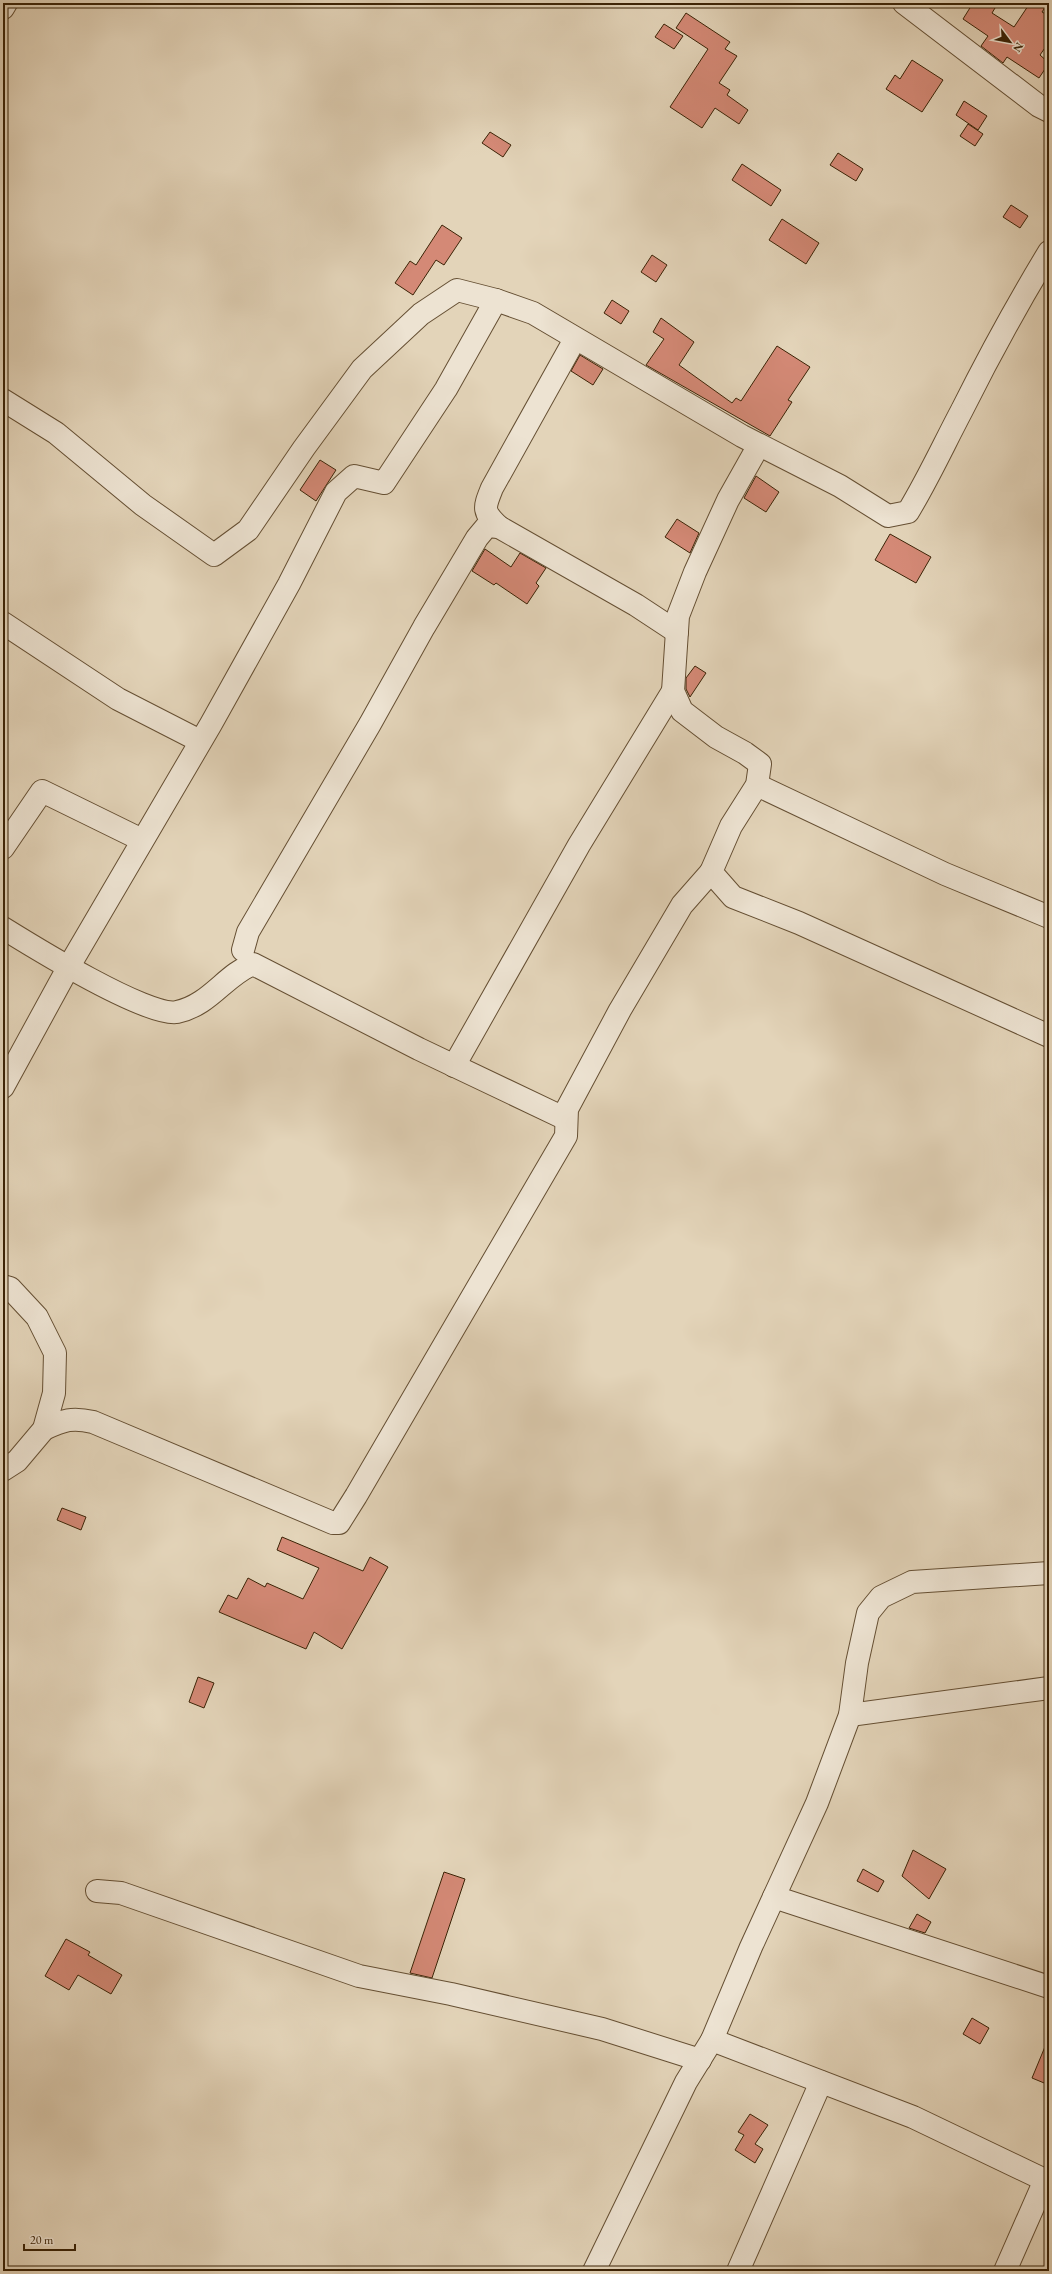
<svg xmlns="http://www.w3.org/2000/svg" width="1052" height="2274" font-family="'EB Garamond',serif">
<rect width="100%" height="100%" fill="#e3d4b9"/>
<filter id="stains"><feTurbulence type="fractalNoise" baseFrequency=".005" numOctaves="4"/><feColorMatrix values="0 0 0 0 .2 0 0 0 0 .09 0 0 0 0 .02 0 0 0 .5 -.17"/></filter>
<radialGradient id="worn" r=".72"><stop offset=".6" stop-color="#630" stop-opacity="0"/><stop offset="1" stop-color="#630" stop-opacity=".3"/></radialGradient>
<g fill="#d48976" stroke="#3b2306">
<path d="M 973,3 L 998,3 L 992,13 L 1014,27 L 1030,3 L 1048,3 L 1042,12 L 1049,16 L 1049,42 L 1040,55 L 1049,63 L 1039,78 L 1007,57 L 1003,63 L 981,46 L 988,36 L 963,19 Z"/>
<path d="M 686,13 L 730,42 L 725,49 L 737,56 L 719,83 L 730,90 L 727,95 L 748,110 L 739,124 L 715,108 L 702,128 L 670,107 L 708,49 L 676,28 Z"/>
<path d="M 664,24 L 683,36 L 674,49 L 655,37 Z"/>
<path d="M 912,60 L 943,80 L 922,112 L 886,89 L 895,75 L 900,79 Z"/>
<path d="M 964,101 L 987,116 L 978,130 L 956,115 Z"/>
<path d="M 968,124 L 983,134 L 975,146 L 960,136 Z"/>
<path d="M 490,132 L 511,145 L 503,157 L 482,143 Z"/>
<path d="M 838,153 L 863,169 L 856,181 L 830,165 Z"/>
<path d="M 742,164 L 781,190 L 771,206 L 732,180 Z"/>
<path d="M 1011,205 L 1028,216 L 1020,228 L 1003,217 Z"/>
<path d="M 782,219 L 819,243 L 806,264 L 769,240 Z"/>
<path d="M 442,225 L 462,238 L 444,265 L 436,260 L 413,295 L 395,283 L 410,261 L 416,265 Z"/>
<path d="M 652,255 L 667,265 L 656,282 L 641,272 Z"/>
<path d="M 612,300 L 629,311 L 621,324 L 604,313 Z"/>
<path d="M 661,318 L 694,342 L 679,365 L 732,403 L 736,398 L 741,401 L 777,346 L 810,367 L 788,400 L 792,402 L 770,436 L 646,365 L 664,339 L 653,332 Z"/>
<path d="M 580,355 L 603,369 L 593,385 L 571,371 Z"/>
<path d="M 320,460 L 336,470 L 316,501 L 300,490 Z"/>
<path d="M 756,476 L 779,492 L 766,512 L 744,498 Z"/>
<path d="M 677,519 L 699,533 L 690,553 L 665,537 Z"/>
<path d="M 890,534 L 931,557 L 916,583 L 875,560 Z"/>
<path d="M 485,549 L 511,567 L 520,553 L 546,568 L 536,583 L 539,586 L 527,604 L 496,583 L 494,585 L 472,571 Z"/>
<path d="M 695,666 L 706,673 L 690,697 L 686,689 L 686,678 Z"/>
<path d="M 62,1508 L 86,1517 L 81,1530 L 57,1520 Z"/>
<path d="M 282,1537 L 363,1571 L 370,1557 L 388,1567 L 342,1649 L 314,1632 L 306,1649 L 219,1612 L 228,1595 L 237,1599 L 248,1578 L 265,1587 L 267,1583 L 303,1599 L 319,1568 L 277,1550 Z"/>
<path d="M 198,1677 L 214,1683 L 204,1708 L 189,1702 Z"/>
<path d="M 913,1850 L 946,1869 L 929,1899 L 902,1876 Z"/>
<path d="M 863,1869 L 884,1881 L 878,1892 L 857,1881 Z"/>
<path d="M 444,1872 L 465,1879 L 432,1978 L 410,1973 Z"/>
<path d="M 917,1914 L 931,1922 L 925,1933 L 909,1928 Z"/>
<path d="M 66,1939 L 90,1952 L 88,1955 L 122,1975 L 111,1994 L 78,1975 L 69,1990 L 45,1976 Z"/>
<path d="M 972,2018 L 989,2028 L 980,2044 L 963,2034 Z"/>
<path d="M 1049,2037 L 1049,2085 L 1032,2078 Z"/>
<path d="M 750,2114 L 768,2125 L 755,2144 L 763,2149 L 755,2163 L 735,2150 L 744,2135 L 738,2132 Z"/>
</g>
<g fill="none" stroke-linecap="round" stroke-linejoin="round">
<g stroke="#654f33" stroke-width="24">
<g id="minor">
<path d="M 904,3 L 1039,106 L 1049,111"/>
<path d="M 3,8 L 6,3"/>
<path d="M 575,339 L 492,488 C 484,508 482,511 499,527 L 636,605 L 677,632"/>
<path d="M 3,400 L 56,433 L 143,505 L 214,555 L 248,530 L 304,448 L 362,369 L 421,314 L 457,290 L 496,300 L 533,313 L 742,436 L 840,486 L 888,516 L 908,512 C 928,479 944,444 962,410 C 989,356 1018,303 1049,252"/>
<path d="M 759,445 L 728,500 L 695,572 L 678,616 L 673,691 L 682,711 L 716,737 L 745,753 L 760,764 L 757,785 L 731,826 L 711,872 L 733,897 L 799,923 L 1049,1036"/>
<path d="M 3,623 L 118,699 L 200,741"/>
<path d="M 757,785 L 945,874 L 1049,917"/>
<path d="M 3,848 L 42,791 L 142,840"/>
<path d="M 3,928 C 32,946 148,1018 177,1012 C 210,1005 225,975 253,964 L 419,1049 L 566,1119"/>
<path d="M 243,950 L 248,932 L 370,724 L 424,627 L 477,538 L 487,526 L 499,527"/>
<path d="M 454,1066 L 579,845 L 673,691"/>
<path d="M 3,1087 L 68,968 L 211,724 L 289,584 L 336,492 L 354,476 L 384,483 L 446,389 L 496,300"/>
<path d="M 3,1286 L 10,1288 L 37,1317 L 55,1353 L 54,1393 L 44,1429 L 17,1461 L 3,1470"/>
<path d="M 44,1429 C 64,1420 72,1417 93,1422 L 333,1523 L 339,1523 L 356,1496 L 566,1136 L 567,1109 L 620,1010 L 682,905 L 711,872"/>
<path d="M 850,1715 L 1049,1688"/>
<path d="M 97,1891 L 121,1893 L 359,1976 L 451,1994 L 602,2029 L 700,2060"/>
<path d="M 774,1897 L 1049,1987"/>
<path d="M 712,2040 L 913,2117 L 1049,2182"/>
<path d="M 594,2271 L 686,2082 L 712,2040 L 751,1947 L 817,1803 L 850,1715 L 857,1663 L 868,1613 L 881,1597 L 912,1582 L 1049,1573"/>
<path d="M 738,2271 L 821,2082"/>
<path d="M 1005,2271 L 1045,2180"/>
</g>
</g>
<use href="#minor" stroke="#ede3d2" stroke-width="22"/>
</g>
<rect width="1052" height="2274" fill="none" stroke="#e3d4b9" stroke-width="16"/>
<rect x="4" y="4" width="1044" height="2266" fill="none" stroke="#3b2306" stroke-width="2"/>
<rect x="8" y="8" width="1036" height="2258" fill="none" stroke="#3b2306"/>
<g transform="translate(1010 42) rotate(122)" stroke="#ede3d2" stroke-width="3" paint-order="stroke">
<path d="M0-3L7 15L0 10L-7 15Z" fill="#3b2306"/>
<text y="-6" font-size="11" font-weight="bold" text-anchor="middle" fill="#3b2306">N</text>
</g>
<path d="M24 2244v6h51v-6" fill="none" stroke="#3b2306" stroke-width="2"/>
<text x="30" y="2244" font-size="12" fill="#3b2306" stroke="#ede3d2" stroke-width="3" paint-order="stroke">20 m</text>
<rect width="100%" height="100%" filter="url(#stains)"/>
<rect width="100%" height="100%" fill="url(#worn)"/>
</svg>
